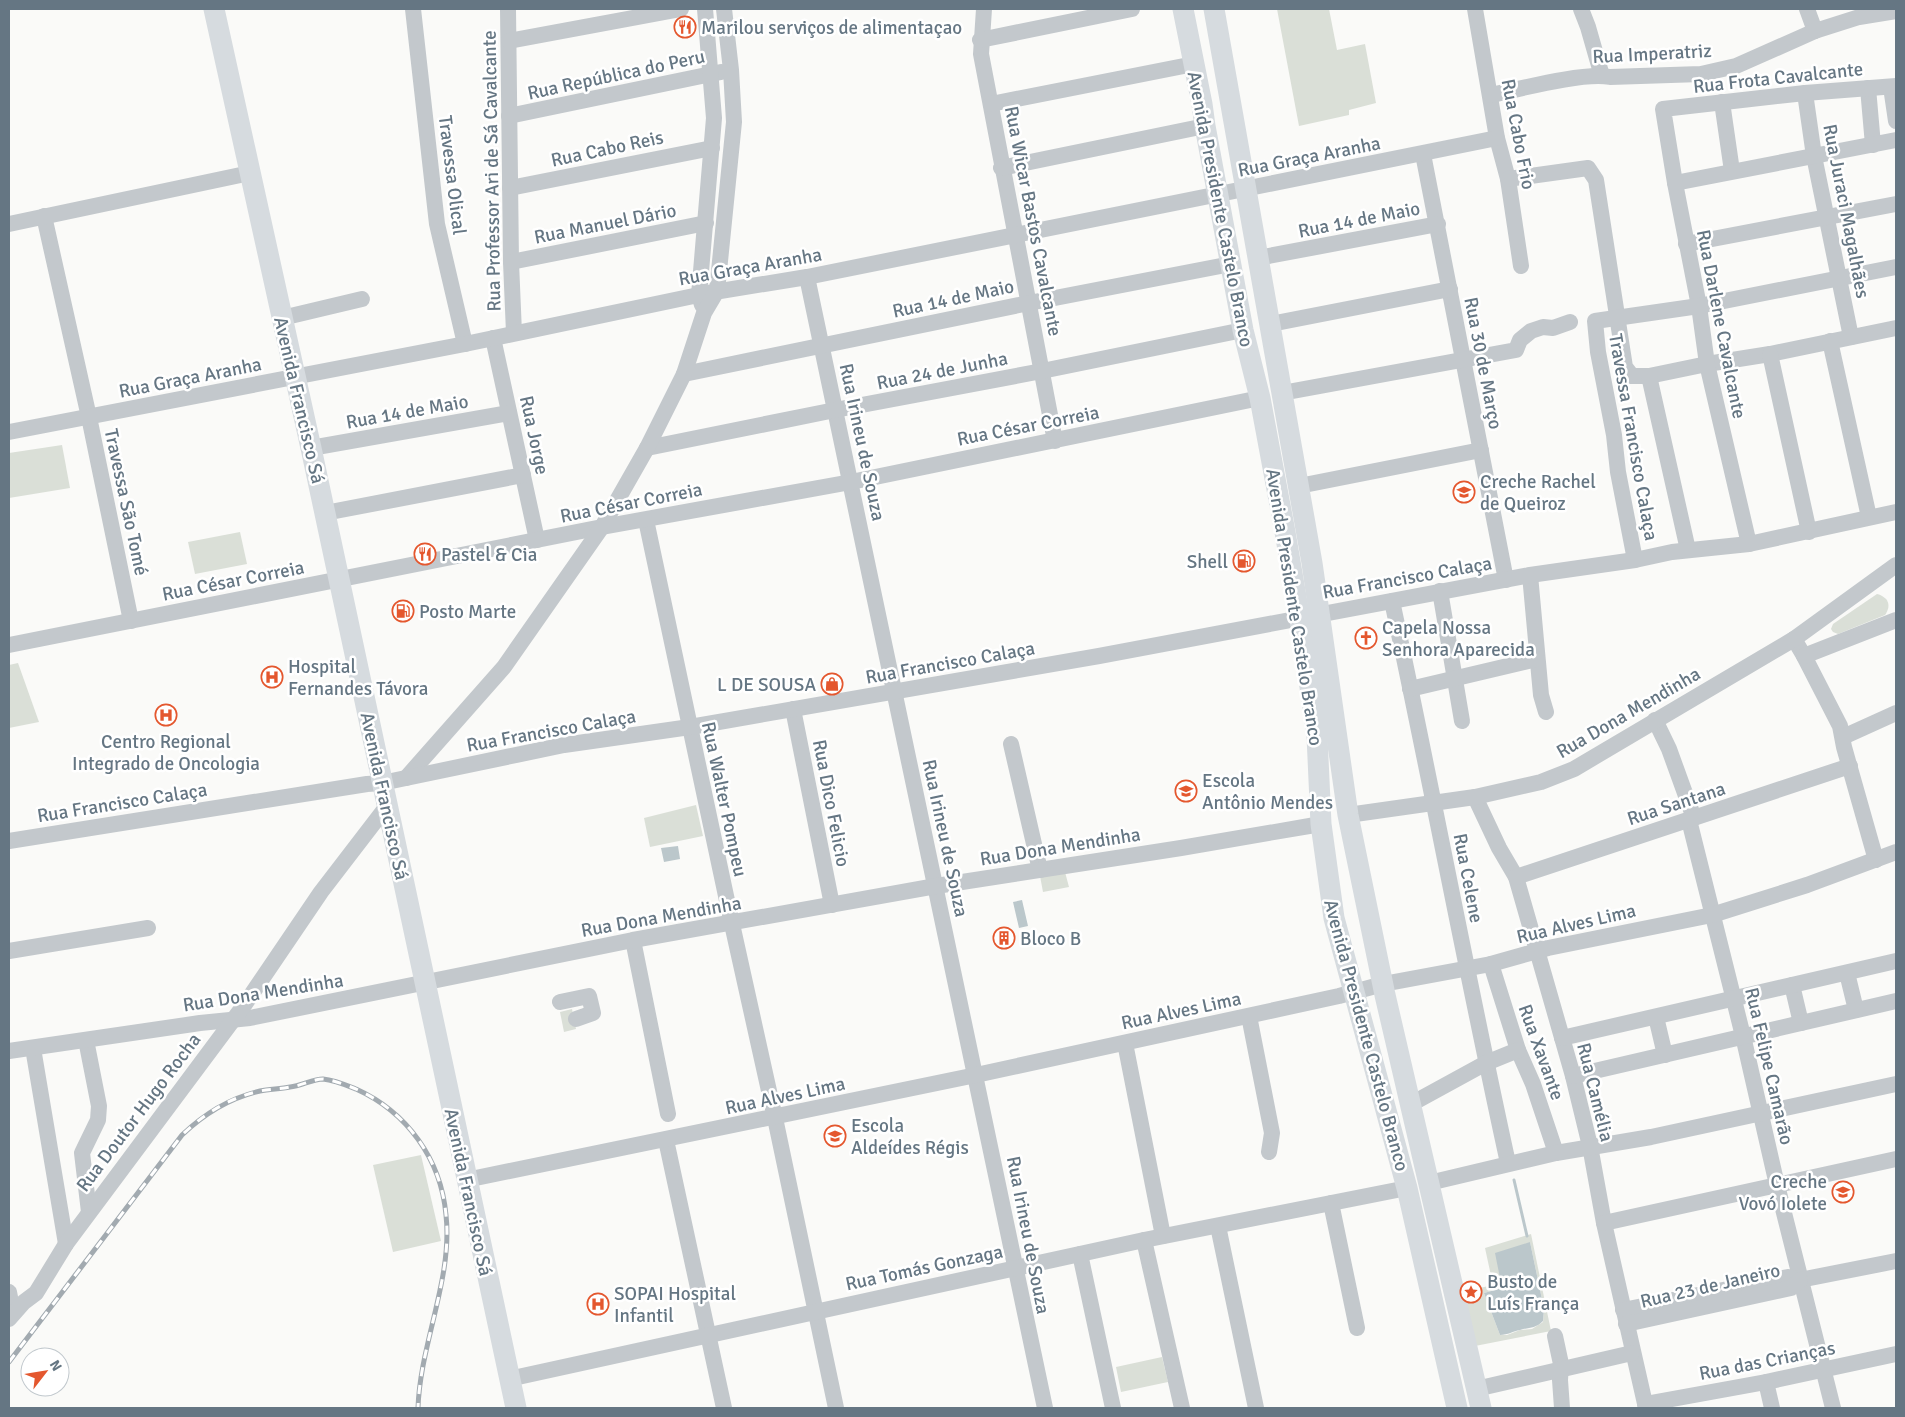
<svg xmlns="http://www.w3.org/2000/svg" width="1905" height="1417" font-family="Signika,sans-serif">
<rect width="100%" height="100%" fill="#fafaf8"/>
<g fill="#dadfd7" fill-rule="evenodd">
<path d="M 1277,9 L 1329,9 L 1337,50 L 1365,44 L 1376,103 L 1349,110 L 1349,115 L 1299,126 Z"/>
<path d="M 62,445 L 70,488 L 9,498 L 9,453 Z"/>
<path d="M 240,532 L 247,564 L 195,574 L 188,542 Z"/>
<path d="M 1877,594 C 1888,597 1892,605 1885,615 L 1838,634 L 1833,632 L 1831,629 L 1833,624 Z"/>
<path d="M 18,663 L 39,722 L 9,728 L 9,665 Z"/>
<path d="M 696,805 L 703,836 L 650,847 L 644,818 Z"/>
<path d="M 1065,872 L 1069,887 L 1043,892 L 1040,876 Z"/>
<path d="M 572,1009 L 576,1029 L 564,1032 L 560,1012 Z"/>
<path d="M 421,1155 L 441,1241 L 393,1252 L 373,1165 Z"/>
<path d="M 1531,1234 L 1551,1331 L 1475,1346 L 1462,1292 L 1493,1285 L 1485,1248 ZM 1530,1242 L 1544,1309 L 1543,1322 L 1532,1329 L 1520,1330 L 1507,1335 L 1500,1335 L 1484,1293 L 1502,1288 Z"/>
<path d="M 1162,1357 L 1168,1382 L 1121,1392 L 1116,1367 Z"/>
</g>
<g fill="#bbc7cb">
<path d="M 678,846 L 680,859 L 664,862 L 661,848 Z"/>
<path d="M 1022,900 L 1028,926 L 1019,928 L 1013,902 Z"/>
<path d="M 1530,1242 L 1544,1309 L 1543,1321 C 1535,1329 1530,1327 1520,1330 C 1513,1331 1508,1335 1500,1335 L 1484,1293 L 1502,1288 L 1495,1253 Z"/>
</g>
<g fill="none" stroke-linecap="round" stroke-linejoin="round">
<path stroke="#bbc7cb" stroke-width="3" d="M 1514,1180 L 1527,1236"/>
<g stroke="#c3c8cc" stroke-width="16">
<path d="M 413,9 L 437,224 L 465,344"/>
<path d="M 508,9 L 511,262 L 514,333"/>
<path d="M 984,9 L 981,54 L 1055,441"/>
<path d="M 1475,9 L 1497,138 L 1508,179 L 1521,266"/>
<path d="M 1581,9 L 1588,27 L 1602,76"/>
<path d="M 1807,9 L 1815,31"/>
<path d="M 980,40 L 1132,9"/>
<path d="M 509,41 L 681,9"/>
<path d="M 1891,87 L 1896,121"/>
<path d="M 1868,88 L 1873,145"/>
<path d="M 1805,93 L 1814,156 L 1851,337"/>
<path d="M 1491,95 C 1520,89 1583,72 1610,77 L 1701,74 L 1736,66 L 1815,31 L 1859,17 L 1896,11"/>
<path d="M 1722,102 L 1732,171"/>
<path d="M 991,104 L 1194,64"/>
<path d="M 509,116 L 721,72"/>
<path d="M 1423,154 L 1506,580"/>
<path d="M 1001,168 L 1205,126"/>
<path d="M 1508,179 L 1588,168 L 1596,180 L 1625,367 L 1632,376 L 1649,376 L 1707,364 L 1770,354 L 1896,328"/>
<path d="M 1675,183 L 1896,140"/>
<path d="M 510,188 L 712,148"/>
<path d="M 44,216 L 89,417 L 131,621"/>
<path d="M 9,224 L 250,173"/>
<path d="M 1686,244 L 1896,204"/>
<path d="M 1258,258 L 1438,224"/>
<path d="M 511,262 L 706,223"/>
<path d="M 807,277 L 1045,1408"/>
<path d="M 702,305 L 699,295 L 714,118 L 705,9"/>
<path d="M 282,318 L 362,299"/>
<path d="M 1271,324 L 1450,289"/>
<path d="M 493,338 L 537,540"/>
<path d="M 1830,341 L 1869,517"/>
<path d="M 1770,354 L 1809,532"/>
<path d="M 684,374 L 1029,303 L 1231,264"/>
<path d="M 1649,376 L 1688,550"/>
<path d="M 1282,393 L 1516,350 L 1520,340 L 1531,331 L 1543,327 L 1553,328 L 1570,322"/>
<path d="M 9,432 L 465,344 L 708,293 L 807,277 L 1497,138"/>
<path d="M 311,448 L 509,413"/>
<path d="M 647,448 L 835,410 L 1042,371 L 1243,330"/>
<path d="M 1299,486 L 1481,450"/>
<path d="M 325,513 L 523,475"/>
<path d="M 646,520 L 732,924 L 775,1118 L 836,1408"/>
<path d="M 1749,544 L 1707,364 L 1699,306 L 1675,183 L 1663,109 L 1805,93 L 1896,86"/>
<path d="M 1635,560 L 1618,472 L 1614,435 L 1598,352 L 1595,321 L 1699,306 L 1896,267"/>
<path d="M 1530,575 L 1541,695 L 1546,712"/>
<path d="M 1440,591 L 1462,721"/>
<path d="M 1392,601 C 1432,788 1467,976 1508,1163"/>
<path d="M 1794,639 L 1804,656 L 1840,726 L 1844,747 L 1876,860"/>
<path d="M 9,645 L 602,527 L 851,482 L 1260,398"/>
<path d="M 1804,656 L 1896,620"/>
<path d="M 1410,689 L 1537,659"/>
<path d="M 793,709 L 832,905"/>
<path d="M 1655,720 L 1669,749 L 1694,818"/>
<path d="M 1843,737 L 1896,713"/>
<path d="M 1011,744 L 1040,870"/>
<path d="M 406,778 L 504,667 L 602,527 L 647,448 L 684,374 L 704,313 L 717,291 L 734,122 L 731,70 L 724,9"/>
<path d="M 1475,797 L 1499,848 L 1516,877 L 1573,1076 L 1590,1146 L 1604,1223 L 1646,1408"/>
<path d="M 1348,815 L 1475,797 L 1541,782 L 1574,769 L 1794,639 L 1896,565"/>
<path d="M 1689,820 L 1743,1036 L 1777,1185 L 1833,1408"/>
<path d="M 9,841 L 367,784 L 382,783 L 564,745 L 690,727 L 1099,656 L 1530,575 L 1635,560 L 1672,552 L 1749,544 L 1896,512"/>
<path d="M 1516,877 L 1850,766"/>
<path d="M 633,940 L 668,1114"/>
<path d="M 9,951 L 148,928"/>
<path d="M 1491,964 L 1518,1050 L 1533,1084 L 1556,1153"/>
<path d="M 1847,973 L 1856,1010"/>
<path d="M 1792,985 L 1801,1023"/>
<path d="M 560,1002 L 589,996 L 593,1013 L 576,1019"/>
<path d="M 1249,1016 L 1272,1133 L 1269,1152"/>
<path d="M 1656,1017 L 1665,1055"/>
<path d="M 1562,1038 L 1896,961"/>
<path d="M 86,1040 L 99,1106 L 98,1120 L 82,1153 L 89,1212"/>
<path d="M 1125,1043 L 1163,1236"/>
<path d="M 33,1048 L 66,1244"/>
<path d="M 9,1051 L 200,1023 L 250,1018 L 633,940 L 936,886 L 1181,848 L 1321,824"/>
<path d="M 1573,1076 L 1896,1001"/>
<path d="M 1411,1104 L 1486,1063 L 1518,1050"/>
<path d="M 666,1140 L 724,1408"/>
<path d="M 466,1180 L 976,1075 L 1339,996 L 1383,984 L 1491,964 L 1548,948 L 1712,915 L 1807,885 L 1896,852"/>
<path d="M 1429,1183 L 1556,1153 L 1651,1137 L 1896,1084"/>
<path d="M 1331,1203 L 1357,1328"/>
<path d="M 1604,1223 L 1896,1159"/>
<path d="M 1218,1226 L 1256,1408"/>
<path d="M 1144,1240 L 1182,1408"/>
<path d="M 1080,1254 L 1113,1408"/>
<path d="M 9,1292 L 13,1313"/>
<path d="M 1623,1310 L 1788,1277 L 1800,1280 L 1896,1261"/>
<path d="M 9,1319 L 24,1302 L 36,1293 L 66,1244 L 245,1004 L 321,892 L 387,806"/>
<path d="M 1626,1324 L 1791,1288 L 1800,1280"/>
<path d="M 1555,1336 L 1561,1364 L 1560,1380 L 1562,1408"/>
<path d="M 509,1379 L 1144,1240 L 1407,1188"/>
<path d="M 1766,1382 L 1772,1408"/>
<path d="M 1476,1389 L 1632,1353"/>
<path d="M 1645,1404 L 1766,1382 L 1896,1354"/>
</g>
<g stroke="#d6dbdf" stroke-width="21">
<path d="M 214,9 L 311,448 L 516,1408"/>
<path d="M 1183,9 L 1202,104 L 1205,126 L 1243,330 L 1260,398 L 1285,532 L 1303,638 L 1317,736 L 1321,824 L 1334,918 L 1407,1188 L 1457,1408"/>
<path d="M 1214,9 L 1312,563 L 1348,815 L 1385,995 L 1481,1408"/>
</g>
<g stroke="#a2aab0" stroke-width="5">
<path id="rail" d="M 9,1362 L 182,1135 C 205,1113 229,1098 260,1091 C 270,1089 280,1089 290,1087 C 301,1086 313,1079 323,1079 C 334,1080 346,1085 356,1089 C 407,1112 441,1159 446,1215 C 453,1278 420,1344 418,1408"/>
</g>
<use href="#rail" stroke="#fff" stroke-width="3" stroke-dasharray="9" stroke-linecap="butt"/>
</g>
<defs>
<g id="restaurant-ring" transform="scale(1.125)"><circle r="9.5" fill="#fff" stroke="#e4572e" stroke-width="1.5"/><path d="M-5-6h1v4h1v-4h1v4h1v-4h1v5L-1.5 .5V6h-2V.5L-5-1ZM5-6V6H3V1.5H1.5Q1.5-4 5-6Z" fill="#e4572e"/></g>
<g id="school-ring" transform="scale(1.125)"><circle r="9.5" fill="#fff" stroke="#e4572e" stroke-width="1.5"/><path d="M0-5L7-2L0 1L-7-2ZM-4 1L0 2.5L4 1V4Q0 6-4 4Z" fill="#e4572e"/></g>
<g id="fuel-ring" transform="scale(1.125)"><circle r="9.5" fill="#fff" stroke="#e4572e" stroke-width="1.5"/><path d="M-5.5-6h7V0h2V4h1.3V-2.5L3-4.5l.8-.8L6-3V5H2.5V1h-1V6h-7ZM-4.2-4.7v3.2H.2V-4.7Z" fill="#e4572e"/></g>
<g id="church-ring" transform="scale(1.125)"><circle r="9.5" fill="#fff" stroke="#e4572e" stroke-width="1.5"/><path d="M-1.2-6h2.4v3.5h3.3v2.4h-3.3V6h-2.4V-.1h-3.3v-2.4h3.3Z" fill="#e4572e"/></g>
<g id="hospital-ring" transform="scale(1.125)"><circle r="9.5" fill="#fff" stroke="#e4572e" stroke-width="1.5"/><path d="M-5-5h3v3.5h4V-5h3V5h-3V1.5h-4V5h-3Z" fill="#e4572e"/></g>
<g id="shop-ring" transform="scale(1.125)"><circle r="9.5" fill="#fff" stroke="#e4572e" stroke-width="1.5"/><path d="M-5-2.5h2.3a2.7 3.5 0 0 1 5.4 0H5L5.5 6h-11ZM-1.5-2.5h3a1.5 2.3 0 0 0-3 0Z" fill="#e4572e"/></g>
<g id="building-ring" transform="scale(1.125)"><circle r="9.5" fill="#fff" stroke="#e4572e" stroke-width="1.5"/><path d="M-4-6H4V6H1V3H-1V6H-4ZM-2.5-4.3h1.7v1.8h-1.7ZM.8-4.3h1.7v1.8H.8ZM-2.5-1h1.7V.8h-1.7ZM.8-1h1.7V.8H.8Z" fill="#e4572e"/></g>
<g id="sight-ring" transform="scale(1.125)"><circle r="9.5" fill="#fff" stroke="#e4572e" stroke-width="1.5"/><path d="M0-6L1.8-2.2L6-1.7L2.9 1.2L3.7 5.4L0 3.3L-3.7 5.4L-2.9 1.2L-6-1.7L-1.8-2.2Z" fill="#e4572e"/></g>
</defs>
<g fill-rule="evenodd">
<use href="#restaurant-ring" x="685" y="27"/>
<use href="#school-ring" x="1464" y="492"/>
<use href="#restaurant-ring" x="425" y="554"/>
<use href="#fuel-ring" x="1244" y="561"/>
<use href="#fuel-ring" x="403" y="611"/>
<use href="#church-ring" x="1366" y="638"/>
<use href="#hospital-ring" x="272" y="677"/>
<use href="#shop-ring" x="832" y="684"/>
<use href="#hospital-ring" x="166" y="715"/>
<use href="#school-ring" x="1186" y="791"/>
<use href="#building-ring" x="1004" y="938"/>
<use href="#school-ring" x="835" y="1136"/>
<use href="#school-ring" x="1843" y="1192"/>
<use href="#sight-ring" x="1471" y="1292"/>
<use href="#hospital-ring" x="598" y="1304"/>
</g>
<g text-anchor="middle" stroke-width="5" stroke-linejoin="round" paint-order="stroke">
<g font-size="19" fill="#657683" stroke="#fff" text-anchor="start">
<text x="701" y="34">Marilou serviços de alimentaçao</text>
<text x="1480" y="488">Creche Rachel<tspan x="1480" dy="22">de Queiroz</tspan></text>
<text x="441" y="561">Pastel &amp; Cia</text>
<text x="1228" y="568" text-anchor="end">Shell</text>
<text x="419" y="618">Posto Marte</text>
<text x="1382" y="634">Capela Nossa<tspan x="1382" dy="22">Senhora Aparecida</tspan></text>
<text x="288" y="673">Hospital<tspan x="288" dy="22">Fernandes Távora</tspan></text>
<text x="816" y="691" text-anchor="end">L DE SOUSA</text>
<text x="166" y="748" text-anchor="middle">Centro Regional<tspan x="166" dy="22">Integrado de Oncologia</tspan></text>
<text x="1202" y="787">Escola<tspan x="1202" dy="22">Antônio Mendes</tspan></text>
<text x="1020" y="945">Bloco B</text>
<text x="851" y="1132">Escola<tspan x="851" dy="22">Aldeídes Régis</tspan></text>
<text x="1827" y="1188" text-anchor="end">Creche<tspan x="1827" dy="22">Vovó Iolete</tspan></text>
<text x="1487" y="1288">Busto de<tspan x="1487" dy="22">Luís França</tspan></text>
<text x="614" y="1300">SOPAI Hospital<tspan x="614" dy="22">Infantil</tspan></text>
</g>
<g font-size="19" fill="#657683" stroke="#fff">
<text transform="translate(1652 53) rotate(-3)" y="7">Rua Imperatriz</text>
<text transform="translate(616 74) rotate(-12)" y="7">Rua República do Peru</text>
<text transform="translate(1778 77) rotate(-6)" y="7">Rua Frota Cavalcante</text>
<text transform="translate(1519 134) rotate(79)" y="7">Rua Cabo Frio</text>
<text transform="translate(607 148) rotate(-12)" y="7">Rua Cabo Reis</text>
<text transform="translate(1309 156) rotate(-11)" y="7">Rua Graça Aranha</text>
<text transform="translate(491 171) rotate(-91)" y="7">Rua Professor Ari de Sá Cavalcante</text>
<text transform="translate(453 175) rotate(83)" y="7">Travessa Olical</text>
<text transform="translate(1221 209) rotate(79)" y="7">Avenida Presidente Castelo Branco</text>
<text transform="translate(1847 211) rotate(79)" y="7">Rua Juraci Magalhães</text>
<text transform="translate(1359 219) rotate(-11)" y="7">Rua 14 de Maio</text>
<text transform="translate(1034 221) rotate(79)" y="7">Rua Wicar Bastos Cavalcante</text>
<text transform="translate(605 223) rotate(-11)" y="7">Rua Manuel Dário</text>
<text transform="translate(750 266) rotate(-10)" y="7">Rua Graça Aranha</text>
<text transform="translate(953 298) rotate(-12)" y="7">Rua 14 de Maio</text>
<text transform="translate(1722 324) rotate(79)" y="7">Rua Darlene Cavalcante</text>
<text transform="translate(1484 363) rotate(79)" y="7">Rua 30 de Março</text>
<text transform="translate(942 370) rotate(-11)" y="7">Rua 24 de Junha</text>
<text transform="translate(190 377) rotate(-11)" y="7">Rua Graça Aranha</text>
<text transform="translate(300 400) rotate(77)" y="7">Avenida Francisco Sá</text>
<text transform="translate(407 411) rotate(-10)" y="7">Rua 14 de Maio</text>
<text transform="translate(1028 425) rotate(-11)" y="7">Rua César Correia</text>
<text transform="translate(535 435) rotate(78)" y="7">Rua Jorge</text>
<text transform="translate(1634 437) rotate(80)" y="7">Travessa Francisco Calaça</text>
<text transform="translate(863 442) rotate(78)" y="7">Rua Irineu de Souza</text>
<text transform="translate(127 502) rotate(78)" y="7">Travessa São Tomé</text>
<text transform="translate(631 502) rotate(-11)" y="7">Rua César Correia</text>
<text transform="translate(1407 577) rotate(-10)" y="7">Rua Francisco Calaça</text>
<text transform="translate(233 580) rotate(-11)" y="7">Rua César Correia</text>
<text transform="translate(1295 607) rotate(81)" y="7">Avenida Presidente Castelo Branco</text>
<text transform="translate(950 662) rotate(-10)" y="7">Rua Francisco Calaça</text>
<text transform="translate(1628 712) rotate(-30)" y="7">Rua Dona Mendinha</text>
<text transform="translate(551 730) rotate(-10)" y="7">Rua Francisco Calaça</text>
<text transform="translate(385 796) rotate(78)" y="7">Avenida Francisco Sá</text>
<text transform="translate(725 799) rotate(78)" y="7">Rua Walter Pompeu</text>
<text transform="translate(122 802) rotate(-9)" y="7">Rua Francisco Calaça</text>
<text transform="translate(832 803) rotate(79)" y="7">Rua Dico Felicio</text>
<text transform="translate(1676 803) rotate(-18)" y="7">Rua Santana</text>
<text transform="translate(946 838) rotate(78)" y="7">Rua Irineu de Souza</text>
<text transform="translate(1060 846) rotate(-9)" y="7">Rua Dona Mendinha</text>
<text transform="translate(1469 878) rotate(79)" y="7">Rua Celene</text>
<text transform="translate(661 916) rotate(-10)" y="7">Rua Dona Mendinha</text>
<text transform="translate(1576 923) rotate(-13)" y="7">Rua Alves Lima</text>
<text transform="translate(263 992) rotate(-9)" y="7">Rua Dona Mendinha</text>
<text transform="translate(1181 1010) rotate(-12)" y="7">Rua Alves Lima</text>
<text transform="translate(1367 1035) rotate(75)" y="7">Avenida Presidente Castelo Branco</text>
<text transform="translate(1542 1052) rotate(70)" y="7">Rua Xavante</text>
<text transform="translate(1770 1066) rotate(77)" y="7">Rua Felipe Camarão</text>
<text transform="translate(1596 1092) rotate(76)" y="7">Rua Camélia</text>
<text transform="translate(785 1095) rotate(-12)" y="7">Rua Alves Lima</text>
<text transform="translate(138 1112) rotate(-53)" y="7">Rua Doutor Hugo Rocha</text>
<text transform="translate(469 1192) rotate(78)" y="7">Avenida Francisco Sá</text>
<text transform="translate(1029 1235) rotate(79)" y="7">Rua Irineu de Souza</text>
<text transform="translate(924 1267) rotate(-12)" y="7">Rua Tomás Gonzaga</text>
<text transform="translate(1710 1285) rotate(-13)" y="7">Rua 23 de Janeiro</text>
<text transform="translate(1767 1360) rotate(-11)" y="7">Rua das Crianças</text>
</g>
</g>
<rect width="1905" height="1417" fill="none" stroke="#657683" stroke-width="20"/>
<g transform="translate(45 1372) rotate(59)"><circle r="24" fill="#ffffff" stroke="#c1c8cd"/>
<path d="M0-4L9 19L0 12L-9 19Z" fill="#e4572e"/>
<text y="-8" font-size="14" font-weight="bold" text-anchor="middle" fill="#657683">N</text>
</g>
</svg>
